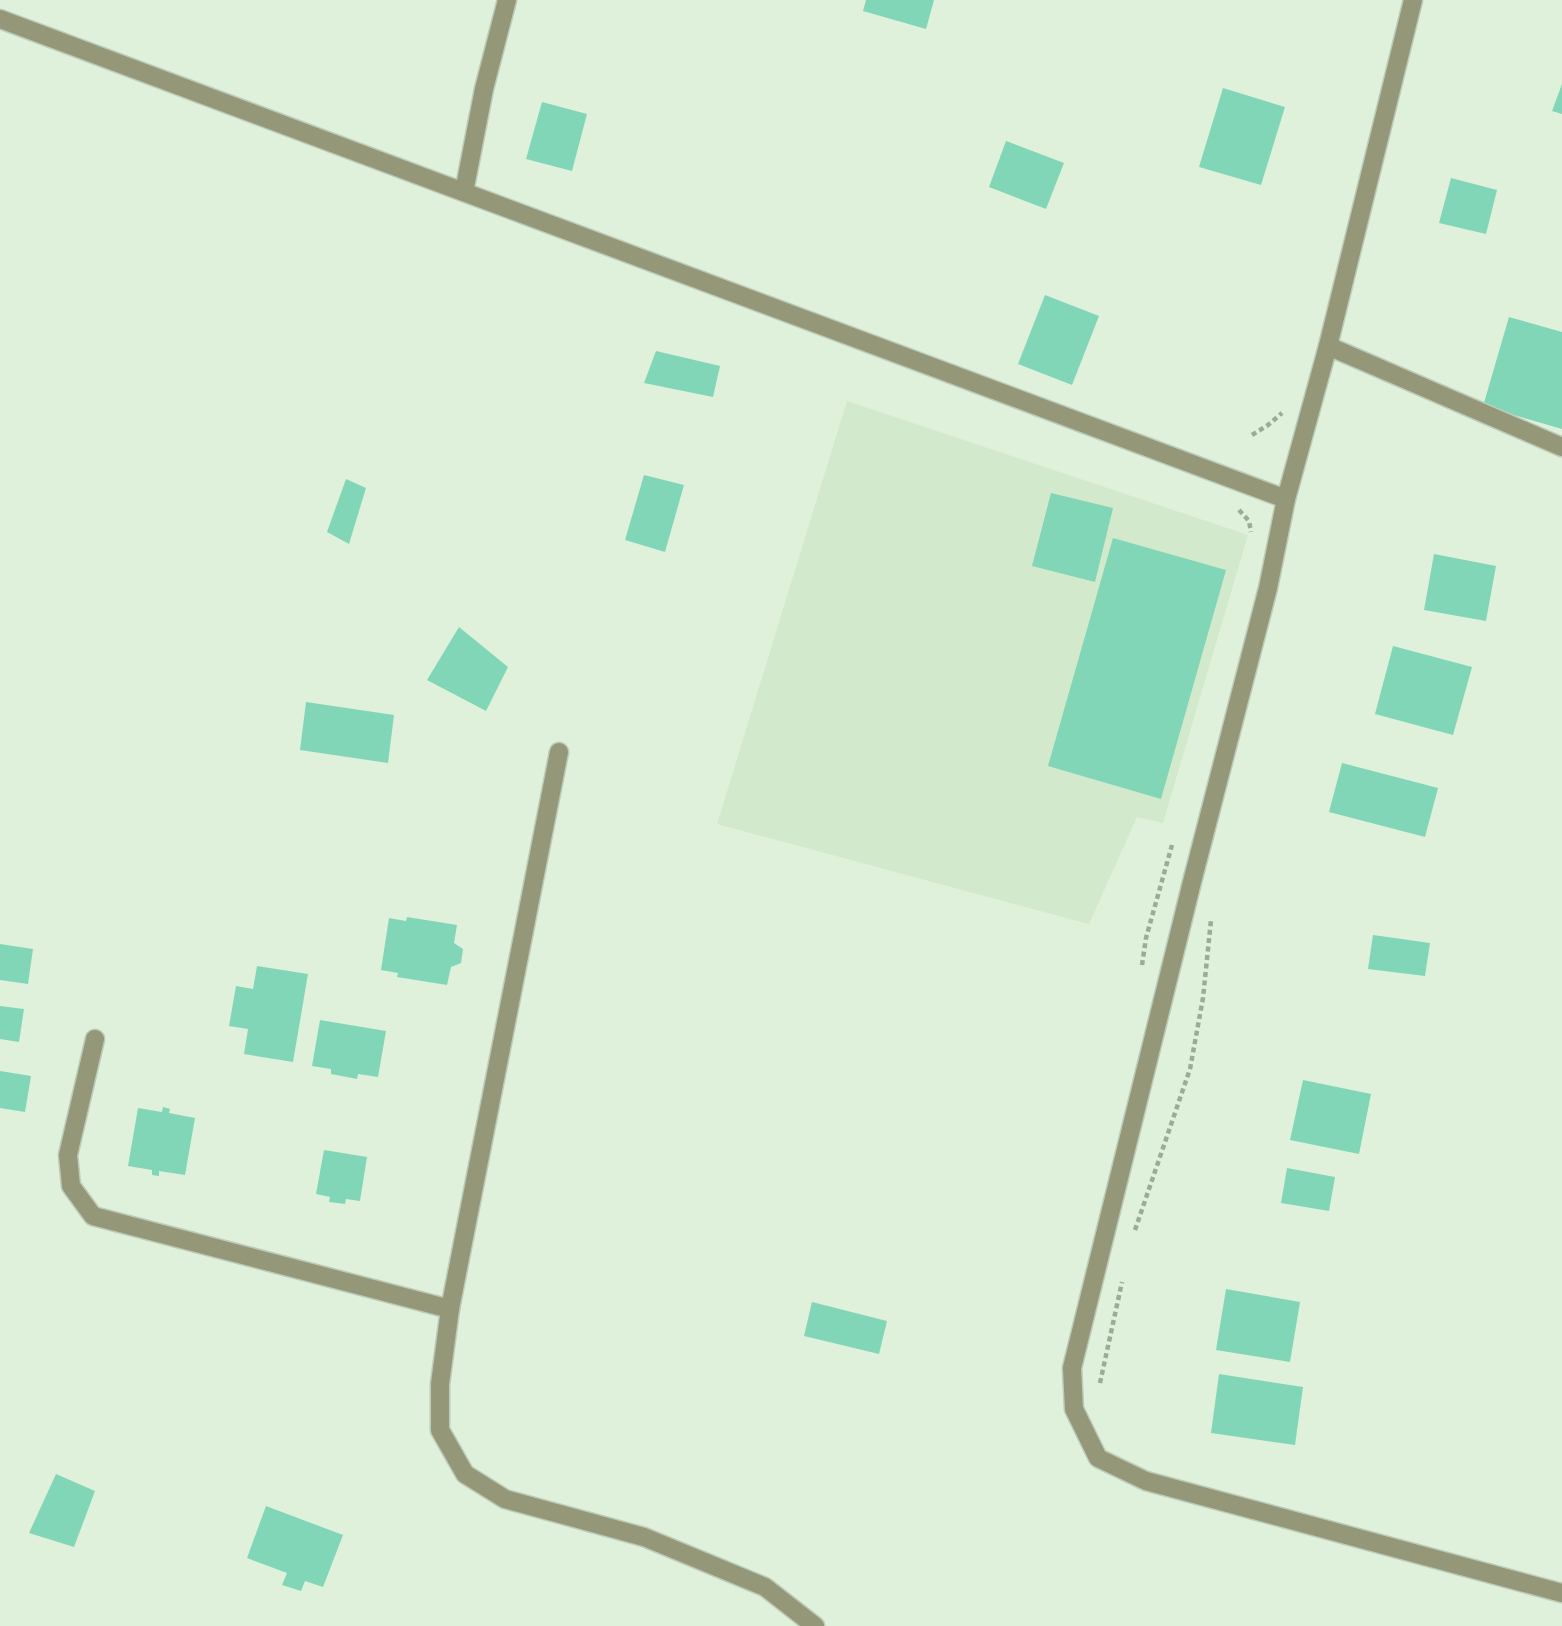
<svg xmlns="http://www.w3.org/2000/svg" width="1562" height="1626" font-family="Barlow,sans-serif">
<rect width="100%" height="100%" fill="#dff1db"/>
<path fill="#d2e9cc" d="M 847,401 L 1248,535 L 1163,823 L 1137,817 L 1089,924 L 717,824 Z"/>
<g fill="#82d6b8">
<path d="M 866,0 L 934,0 L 926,29 L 863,11 Z"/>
<path d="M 1562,84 L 1562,114 L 1552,111 Z"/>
<path d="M 1223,88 L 1285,107 L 1261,185 L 1199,167 Z"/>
<path d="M 542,102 L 587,114 L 572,171 L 526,159 Z"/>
<path d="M 1006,141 L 1064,163 L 1046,209 L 989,187 Z"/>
<path d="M 1451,178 L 1497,190 L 1486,234 L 1439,223 Z"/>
<path d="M 1045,295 L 1099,316 L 1072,385 L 1018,364 Z"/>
<path d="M 1509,317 L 1562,332 L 1562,429 L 1483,406 Z"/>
<path d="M 656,351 L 720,366 L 713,397 L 644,383 Z"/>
<path d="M 644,475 L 684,485 L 665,552 L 625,540 Z"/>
<path d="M 346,479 L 366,488 L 349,544 L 327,532 Z"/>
<path d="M 1051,493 L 1113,508 L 1095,582 L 1032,566 Z"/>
<path d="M 1113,538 L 1226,570 L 1161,799 L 1048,766 Z"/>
<path d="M 1434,554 L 1496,566 L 1486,621 L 1424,610 Z"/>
<path d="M 459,627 L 508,667 L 486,711 L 427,680 Z"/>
<path d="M 1393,646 L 1472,667 L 1453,735 L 1375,714 Z"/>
<path d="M 306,702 L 394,715 L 388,763 L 300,750 Z"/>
<path d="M 1342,763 L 1438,788 L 1425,837 L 1329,812 Z"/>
<path d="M 407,917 L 457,925 L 454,943 L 463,949 L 461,963 L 451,967 L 447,985 L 397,977 L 398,973 L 381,970 L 389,918 L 406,921 Z"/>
<path d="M 1373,935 L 1430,943 L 1425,976 L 1368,969 Z"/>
<path d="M 0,944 L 33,949 L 28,984 L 0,980 Z"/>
<path d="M 257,966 L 308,974 L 293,1062 L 244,1054 L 248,1029 L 229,1026 L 236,986 L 253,989 Z"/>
<path d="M 0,1006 L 24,1009 L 19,1042 L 0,1039 Z"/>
<path d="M 320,1020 L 386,1031 L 378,1077 L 358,1074 L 357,1079 L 331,1074 L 331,1069 L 312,1066 Z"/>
<path d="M 0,1071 L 31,1076 L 25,1112 L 0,1108 Z"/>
<path d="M 1303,1080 L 1371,1094 L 1359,1154 L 1290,1140 Z"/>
<path d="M 163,1107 L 170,1109 L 169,1113 L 195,1118 L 185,1175 L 159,1171 L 159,1176 L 152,1175 L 152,1170 L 128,1166 L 138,1108 L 162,1112 Z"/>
<path d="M 324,1150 L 367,1157 L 360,1201 L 346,1199 L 345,1204 L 329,1202 L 330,1197 L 316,1194 Z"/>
<path d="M 1287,1168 L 1335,1177 L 1329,1211 L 1281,1203 Z"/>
<path d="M 1226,1289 L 1300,1302 L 1290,1362 L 1216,1350 Z"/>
<path d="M 812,1302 L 887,1321 L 879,1354 L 804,1336 Z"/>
<path d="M 1219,1374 L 1303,1387 L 1295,1445 L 1211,1433 Z"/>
<path d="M 56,1474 L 95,1491 L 74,1547 L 29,1533 Z"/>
<path d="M 266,1506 L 343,1535 L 323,1587 L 305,1581 L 301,1591 L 282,1585 L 287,1573 L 247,1558 Z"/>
</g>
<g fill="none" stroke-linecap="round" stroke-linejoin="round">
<g stroke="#bcccb9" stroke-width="21">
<g id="minor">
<path d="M 1413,0 L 1328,346 L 1286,499 L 1268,588 L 1192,882 L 1072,1368 L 1074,1409 L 1098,1458 L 1146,1481 L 1562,1593"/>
<path d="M 0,19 L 1286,499"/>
<path d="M 464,192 L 484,89 L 507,0"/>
<path d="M 1328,346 L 1562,447"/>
<path d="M 559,752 L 450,1309 L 440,1384 L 440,1430 L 465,1474 L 505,1499 L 644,1537 L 765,1587 L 815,1626"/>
<path d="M 95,1039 L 68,1155 L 71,1186 L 93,1216 L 450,1309"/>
</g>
</g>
<g stroke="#9caa99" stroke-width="4.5" stroke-dasharray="5 3.5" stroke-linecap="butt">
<path d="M 1252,435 L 1268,425 L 1282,413"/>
<path d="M 1239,510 L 1249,521 L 1251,532"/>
<path d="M 1142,965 L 1146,938 L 1172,845"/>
<path d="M 1135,1230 L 1190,1069 L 1203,998 L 1211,920"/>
<path d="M 1100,1383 L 1122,1282"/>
</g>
<use href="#minor" stroke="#959779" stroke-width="18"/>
</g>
</svg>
